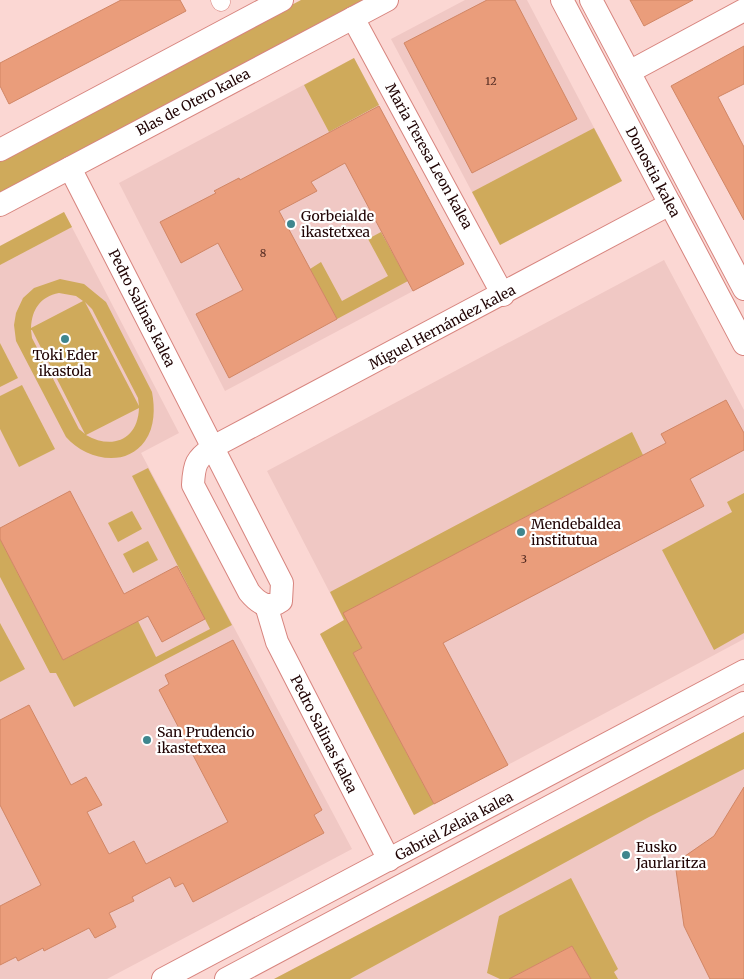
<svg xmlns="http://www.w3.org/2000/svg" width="744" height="979" font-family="Merriweather,serif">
<rect width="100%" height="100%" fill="#fbd7d3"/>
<g fill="#f0c8c4">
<path d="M 465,0 L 527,0 L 622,181 L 500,245 L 391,39 Z"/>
<path d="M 354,58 L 464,264 L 225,391 L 119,183 Z"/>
<path d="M 64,212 L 179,433 L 141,453 L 352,849 L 107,979 L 0,979 L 0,246 Z"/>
<path d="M 664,260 L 744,410 L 744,639 L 414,815 L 320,634 L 344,620 L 267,471 Z"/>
<path d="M 744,732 L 744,979 L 274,979 Z"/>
</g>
<g fill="#cfaa5b" fill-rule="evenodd">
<path d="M 301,0 L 367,0 L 0,193 L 0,159 Z"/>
<path d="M 354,58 L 379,105 L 329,132 L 304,85 Z"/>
<path d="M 594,128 L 622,181 L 500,245 L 472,192 Z"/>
<path d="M 64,212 L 72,227 L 0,265 L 0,246 Z"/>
<path d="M 381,232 L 408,281 L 337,319 L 310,269 L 321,262 L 342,301 L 388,276 L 368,239 Z"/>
<path d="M 60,279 L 84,284 L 106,302 L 152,392 C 155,408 155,427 145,441 C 125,469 85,459 66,437 L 16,341 L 14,325 L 16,313 L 23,298 L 34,288 ZM 59,293 L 76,296 L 83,301 L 31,328 C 32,309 40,297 59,293 ZM 85,302 L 92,309 L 138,398 L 139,406 ZM 31,330 L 32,330 L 85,434 L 79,429 L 32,338 ZM 139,408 C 138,440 112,450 86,435 Z"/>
<path d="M 0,343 L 18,378 L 0,387 Z"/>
<path d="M 22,385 L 55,449 L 19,467 L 0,429 L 0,396 Z"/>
<path d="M 632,432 L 643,455 L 344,613 L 362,648 L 353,653 L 434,804 L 414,815 L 320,634 L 344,620 L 330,592 Z"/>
<path d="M 148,468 L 232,625 L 74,707 L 56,673 L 50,673 L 0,577 L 0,539 L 63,660 L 138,621 L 156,657 L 210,629 L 132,476 Z"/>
<path d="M 744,493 L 744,633 L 714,650 L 662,550 L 732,512 L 727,502 Z"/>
<path d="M 132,511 L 142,529 L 118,542 L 108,523 Z"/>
<path d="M 148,541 L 158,560 L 133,573 L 123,554 Z"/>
<path d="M 0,623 L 25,669 L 0,682 Z"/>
<path d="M 744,732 L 744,769 L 649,817 L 350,979 L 274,979 Z"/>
<path d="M 571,878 L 618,969 L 614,972 L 618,979 L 591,979 L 572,946 L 509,979 L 500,979 L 487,973 L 499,916 Z"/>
</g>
<g fill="#ea9d7b" stroke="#d18665">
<path d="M 121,0 L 180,0 L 186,11 L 9,104 L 0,86 L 0,63 Z"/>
<path d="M 487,0 L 515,0 L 577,119 L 472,173 L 404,43 Z"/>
<path d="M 630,0 L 693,0 L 644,26 Z"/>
<path d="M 744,46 L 744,84 L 718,97 L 744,147 L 744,220 L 671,86 Z"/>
<path d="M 379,106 L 464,264 L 413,291 L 345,163 L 311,182 L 317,191 L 279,211 L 337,319 L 229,378 L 196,314 L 243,290 L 218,243 L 181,263 L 160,222 L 216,193 L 214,191 L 239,178 L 240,180 Z"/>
<path d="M 726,400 L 744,433 L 744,450 L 690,479 L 704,506 L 443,643 L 508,765 L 434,804 L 353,653 L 362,648 L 343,613 L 666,443 L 661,434 Z"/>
<path d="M 70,491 L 124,594 L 177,566 L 205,619 L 162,642 L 148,616 L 63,660 L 0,539 L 0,528 Z"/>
<path d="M 233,640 L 322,810 L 314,815 L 324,833 L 193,902 L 183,883 L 175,887 L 170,877 L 132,897 L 134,901 L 109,913 L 116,927 L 95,938 L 89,928 L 44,951 L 43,948 L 18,961 L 16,957 L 0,965 L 0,906 L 41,885 L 0,805 L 0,720 L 29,705 L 71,785 L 86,777 L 102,805 L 87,812 L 109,854 L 134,841 L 146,864 L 228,822 L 159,690 L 169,684 L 165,675 Z"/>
<path d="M 744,787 L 744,979 L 710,979 L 684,926 L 675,863 L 714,836 Z"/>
<path d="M 572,946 L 591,979 L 509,979 Z"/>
</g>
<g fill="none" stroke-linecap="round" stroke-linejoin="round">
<g stroke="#d7847e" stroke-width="19">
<path id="pedestrian" d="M 220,0 L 221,2"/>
</g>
<g stroke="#d7847e" stroke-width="24">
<g id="minor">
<path d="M 562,0 L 744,344"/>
<path d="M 591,0 L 744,289"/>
<path d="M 353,18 L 503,295"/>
<path d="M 629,72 L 744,10"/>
<path d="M 0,150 L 282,0"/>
<path d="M 70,168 C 141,306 212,444 282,583 L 281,601 C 268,610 258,603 249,592 L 193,485 C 194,464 196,459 213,447 L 670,204"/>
<path d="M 0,205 L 387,0"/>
<path d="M 266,605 L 277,642 L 389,860"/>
<path d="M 163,979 L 744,671"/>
<path d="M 226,979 L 744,703"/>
</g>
</g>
<use href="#pedestrian" stroke="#fff" stroke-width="18"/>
<use href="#minor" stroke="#fff" stroke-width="22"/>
</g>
<g fill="#3f868e" stroke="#fff" stroke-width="2">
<circle cx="291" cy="224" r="5"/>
<circle cx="65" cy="339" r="5"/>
<circle cx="521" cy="532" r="5"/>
<circle cx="147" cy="740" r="5"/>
<circle cx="626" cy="855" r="5"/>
</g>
<g text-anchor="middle" stroke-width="4.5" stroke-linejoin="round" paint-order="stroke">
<g font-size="11" fill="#522a21">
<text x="491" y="85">12</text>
<text x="263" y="257">8</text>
<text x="524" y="563">3</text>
</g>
<g font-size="14" fill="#1f0303" stroke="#fff">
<text transform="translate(193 102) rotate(-28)" y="5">Blas de Otero kalea</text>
<text transform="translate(429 156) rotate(61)" y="5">Maria Teresa Leon kalea</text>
<text transform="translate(653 172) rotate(62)" y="5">Donostia kalea</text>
<text transform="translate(142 308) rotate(63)" y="5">Pedro Salinas kalea</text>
<text transform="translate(442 327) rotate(-28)" y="5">Miguel Hernández kalea</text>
<text transform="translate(324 734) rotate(63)" y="5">Pedro Salinas kalea</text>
<text transform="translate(454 826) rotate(-28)" y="5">Gabriel Zelaia kalea</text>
</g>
<g font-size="14" fill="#1f0303" stroke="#fff" text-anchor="start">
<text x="301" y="221">Gorbeialde<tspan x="301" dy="16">ikastetxea</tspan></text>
<text x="65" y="360" text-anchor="middle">Toki Eder<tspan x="65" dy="16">ikastola</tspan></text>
<text x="531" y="529">Mendebaldea<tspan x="531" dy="16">institutua</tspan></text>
<text x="157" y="737">San Prudencio<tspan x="157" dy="16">ikastetxea</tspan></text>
<text x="636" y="852">Eusko<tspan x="636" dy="16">Jaurlaritza</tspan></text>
</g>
</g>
</svg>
